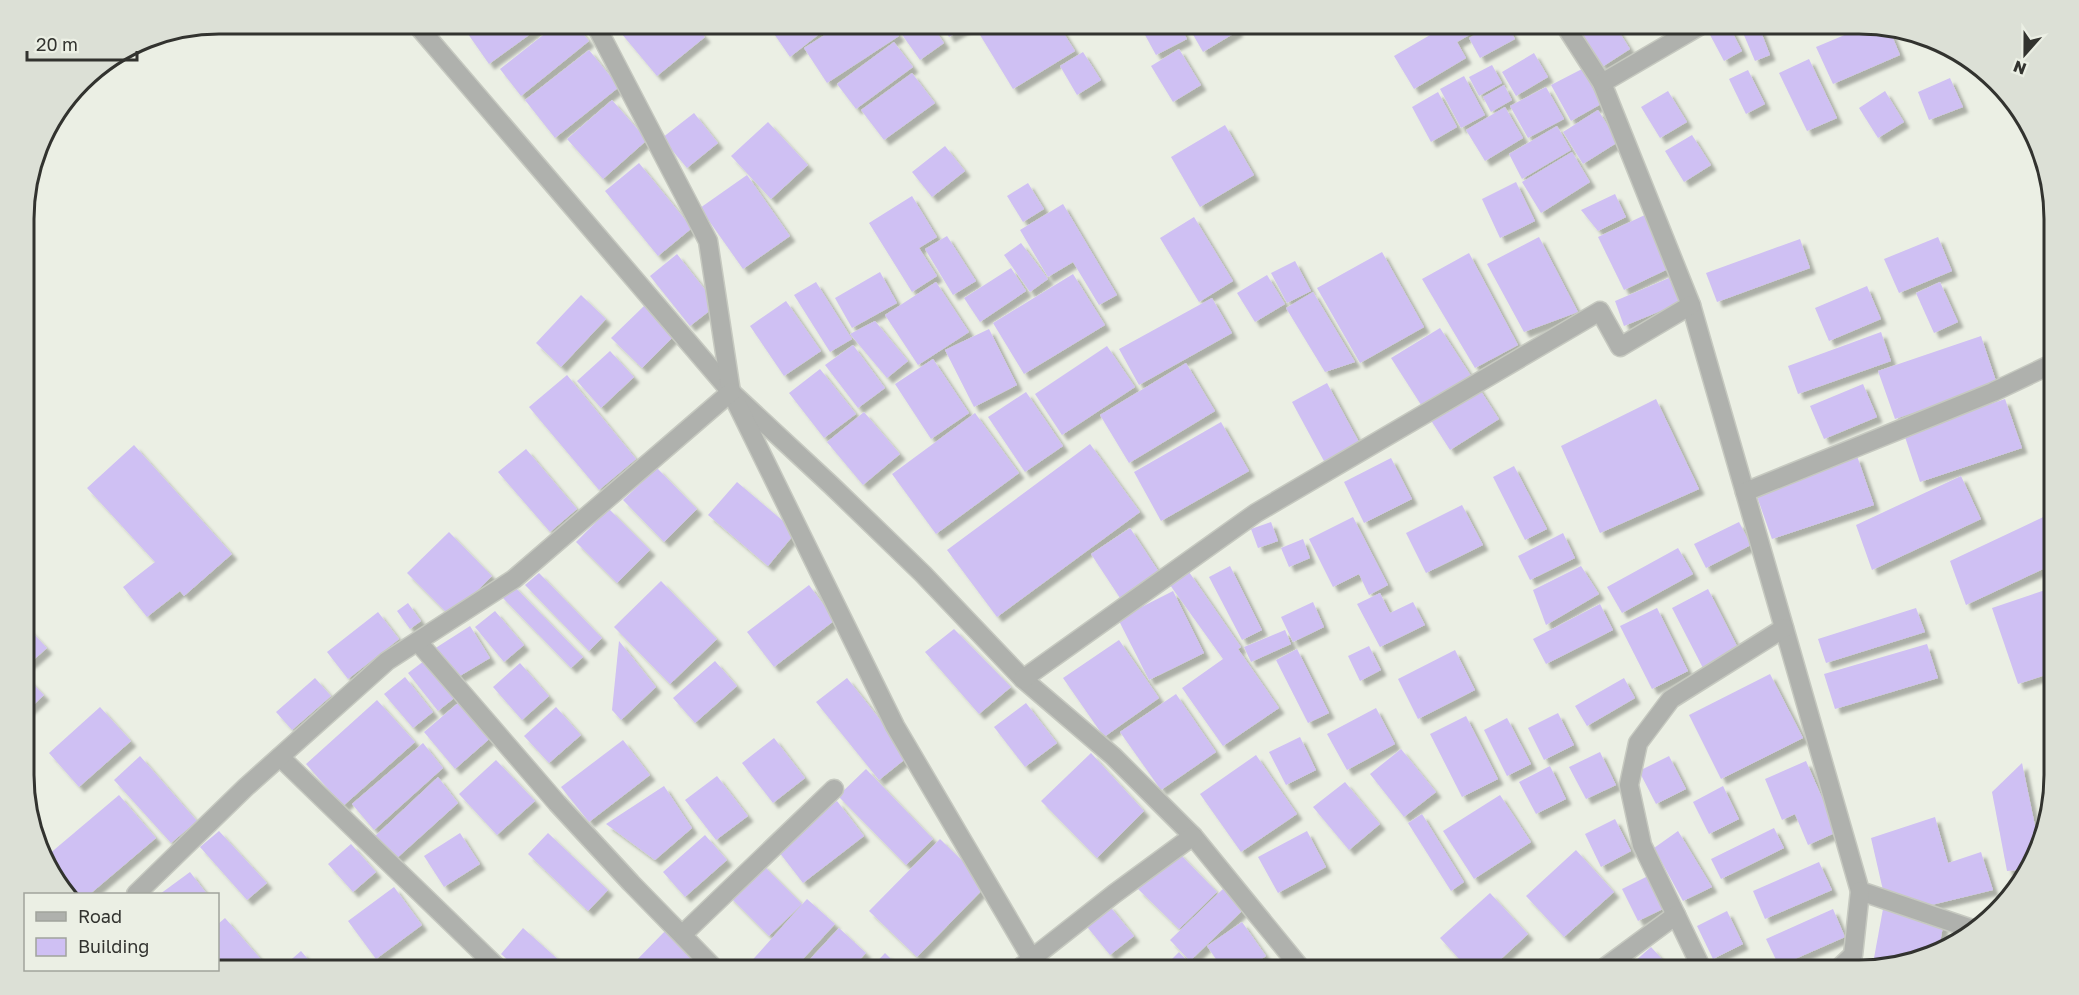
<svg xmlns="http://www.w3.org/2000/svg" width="2079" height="995" font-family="'Golos Text',sans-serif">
<defs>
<filter id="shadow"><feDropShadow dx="5.5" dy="5.5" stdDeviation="1.5" flood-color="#0004"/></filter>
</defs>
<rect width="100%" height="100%" fill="#ebefe4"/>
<g fill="#cfc0f3" filter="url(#shadow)">
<path d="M 482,24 L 544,24 L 489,64 L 468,34 Z"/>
<path d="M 557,24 L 575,24 L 589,41 L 521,96 L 500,69 Z"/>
<path d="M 632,24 L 694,24 L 705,37 L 657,76 L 621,33 Z"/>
<path d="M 778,24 L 782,24 L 786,29 L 793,24 L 832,24 L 790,57 L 770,28 Z"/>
<path d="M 842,24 L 891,24 L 899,36 L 827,83 L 804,48 Z"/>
<path d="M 906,24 L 931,24 L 944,43 L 920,60 L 898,29 Z"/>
<path d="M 942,24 L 972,24 L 949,37 Z"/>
<path d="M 988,24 L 1058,24 L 1075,51 L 1013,89 L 977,30 Z"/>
<path d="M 1139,24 L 1179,24 L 1187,39 L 1156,55 Z"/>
<path d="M 1187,24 L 1233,24 L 1238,31 L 1203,52 Z"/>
<path d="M 1449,24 L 1475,24 L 1478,30 L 1457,42 L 1466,58 L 1414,89 L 1394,56 Z"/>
<path d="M 1494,24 L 1507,24 L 1515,39 L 1480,58 L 1469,38 Z"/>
<path d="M 1579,24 L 1614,24 L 1630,49 L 1602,67 L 1576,26 Z"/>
<path d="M 1726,24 L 1728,24 L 1742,51 L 1724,61 L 1709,33 Z"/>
<path d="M 1751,24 L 1758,24 L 1770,55 L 1755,61 L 1741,28 Z"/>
<path d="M 1866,26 L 1890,31 L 1900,55 L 1833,84 L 1816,47 Z"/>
<path d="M 894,42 L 913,67 L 856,109 L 837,84 Z"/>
<path d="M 1179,49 L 1201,85 L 1173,102 L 1151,66 Z"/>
<path d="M 589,50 L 619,87 L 555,138 L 525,100 Z"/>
<path d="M 1083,52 L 1101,80 L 1077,95 L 1060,66 Z"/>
<path d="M 1534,53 L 1548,77 L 1516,96 L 1502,72 Z"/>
<path d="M 1809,59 L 1837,118 L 1807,131 L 1779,73 Z"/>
<path d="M 1492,65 L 1502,83 L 1479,96 L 1469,77 Z"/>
<path d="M 1582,69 L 1601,104 L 1571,121 L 1551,85 Z"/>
<path d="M 1748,70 L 1765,104 L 1746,114 L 1729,79 Z"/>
<path d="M 912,73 L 935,103 L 884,140 L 861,110 Z"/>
<path d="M 1464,76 L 1485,115 L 1461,128 L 1440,89 Z"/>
<path d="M 1950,78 L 1963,107 L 1929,120 L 1918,92 Z"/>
<path d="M 1504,85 L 1512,100 L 1491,112 L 1483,97 Z"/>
<path d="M 1546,87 L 1564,119 L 1528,138 L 1510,106 Z"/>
<path d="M 1668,91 L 1687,122 L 1660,138 L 1641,107 Z"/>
<path d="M 1885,91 L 1904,122 L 1878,138 L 1859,108 Z"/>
<path d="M 1438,92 L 1457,127 L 1431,142 L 1412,107 Z"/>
<path d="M 612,100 L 647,140 L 603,179 L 567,139 Z"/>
<path d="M 1505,107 L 1523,138 L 1485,161 L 1466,130 Z"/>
<path d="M 1598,110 L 1618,142 L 1583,164 L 1563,132 Z"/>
<path d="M 694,113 L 718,143 L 687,168 L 662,138 Z"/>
<path d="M 768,122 L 808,165 L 771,199 L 731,156 Z"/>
<path d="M 1225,125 L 1254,175 L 1200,207 L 1171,157 Z"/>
<path d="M 1557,126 L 1571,150 L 1522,179 L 1509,154 Z"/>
<path d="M 1692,135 L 1711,165 L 1684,182 L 1665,151 Z"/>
<path d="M 945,146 L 965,171 L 932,197 L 912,172 Z"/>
<path d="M 1572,152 L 1590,182 L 1541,213 L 1522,182 Z"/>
<path d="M 639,163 L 692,228 L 658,256 L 605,191 Z"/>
<path d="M 747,175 L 790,236 L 743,269 L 700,208 Z"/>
<path d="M 1516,182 L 1535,221 L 1500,238 L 1482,199 Z"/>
<path d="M 1028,183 L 1044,209 L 1023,222 L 1007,196 Z"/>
<path d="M 1615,194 L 1626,217 L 1598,231 L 1581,210 Z"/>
<path d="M 912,196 L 937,237 L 919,248 L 937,276 L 912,292 L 869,223 Z"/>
<path d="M 1063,204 L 1117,295 L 1099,305 L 1073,262 L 1048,277 L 1020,230 Z"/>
<path d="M 1647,214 L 1672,267 L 1624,290 L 1598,237 Z"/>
<path d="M 1194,217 L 1233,281 L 1199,302 L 1160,238 Z"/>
<path d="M 947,236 L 976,281 L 953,295 L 925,249 Z"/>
<path d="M 1539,237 L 1578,312 L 1524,332 L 1487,264 Z"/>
<path d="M 1938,237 L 1952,271 L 1899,293 L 1884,259 Z"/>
<path d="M 1800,239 L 1810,268 L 1717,302 L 1706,273 Z"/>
<path d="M 1021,243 L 1048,279 L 1030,292 L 1004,255 Z"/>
<path d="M 1382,252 L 1424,327 L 1360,363 L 1317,288 Z"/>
<path d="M 1469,253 L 1518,345 L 1475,368 L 1422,279 Z"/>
<path d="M 677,254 L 717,305 L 690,326 L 650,276 Z"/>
<path d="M 1295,261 L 1311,291 L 1287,303 L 1271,273 Z"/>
<path d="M 1011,268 L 1026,291 L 980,322 L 964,298 Z"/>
<path d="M 880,272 L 897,303 L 852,328 L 835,298 Z"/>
<path d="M 1073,274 L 1105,325 L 1024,374 L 993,323 Z"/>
<path d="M 1267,275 L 1285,304 L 1255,322 L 1237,293 Z"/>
<path d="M 1669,278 L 1680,303 L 1624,326 L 1615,301 Z"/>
<path d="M 816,282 L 852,339 L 830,352 L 794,295 Z"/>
<path d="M 936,282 L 969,332 L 918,365 L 885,315 Z"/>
<path d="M 1940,282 L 1958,322 L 1934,333 L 1916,293 Z"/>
<path d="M 1867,286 L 1881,319 L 1829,341 L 1815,308 Z"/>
<path d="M 1313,292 L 1355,362 L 1325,372 L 1286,308 Z"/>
<path d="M 581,295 L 606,319 L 561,367 L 536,343 Z"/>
<path d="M 1212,298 L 1232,333 L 1139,385 L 1119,349 Z"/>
<path d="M 786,301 L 821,351 L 784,376 L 750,326 Z"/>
<path d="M 645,305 L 675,335 L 642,368 L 611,338 Z"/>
<path d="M 875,321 L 908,361 L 887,378 L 850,334 Z"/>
<path d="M 1440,328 L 1499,419 L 1450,450 L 1391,358 Z"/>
<path d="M 989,329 L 1017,385 L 974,407 L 945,350 Z"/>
<path d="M 1881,332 L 1891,361 L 1798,394 L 1788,366 Z"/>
<path d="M 1981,336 L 1997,384 L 1895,419 L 1878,371 Z"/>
<path d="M 853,345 L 885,388 L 858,408 L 825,365 Z"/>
<path d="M 1107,346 L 1135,387 L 1062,435 L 1035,394 Z"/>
<path d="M 610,351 L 634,377 L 601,408 L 577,381 Z"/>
<path d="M 933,359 L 969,413 L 931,439 L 895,384 Z"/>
<path d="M 1186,363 L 1215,411 L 1129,463 L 1100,415 Z"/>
<path d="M 820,369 L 856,414 L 824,438 L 789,393 Z"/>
<path d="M 567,375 L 636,459 L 599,490 L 529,407 Z"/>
<path d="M 1327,383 L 1359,442 L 1324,461 L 1292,402 Z"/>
<path d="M 1863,384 L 1877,417 L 1824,439 L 1810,406 Z"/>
<path d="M 1026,392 L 1063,446 L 1025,472 L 988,417 Z"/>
<path d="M 1656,399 L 1699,489 L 1600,533 L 1561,446 Z"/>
<path d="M 2005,399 L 2022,448 L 1920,482 L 1904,434 Z"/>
<path d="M 864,412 L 900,454 L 863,485 L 827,442 Z"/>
<path d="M 975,413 L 1019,473 L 936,534 L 892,474 Z"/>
<path d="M 1221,422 L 1249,471 L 1161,521 L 1134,472 Z"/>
<path d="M 1090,444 L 1140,512 L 997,617 L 947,550 Z"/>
<path d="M 134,445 L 232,554 L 184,596 L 180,591 L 147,617 L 123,587 L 155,562 L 87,488 Z"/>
<path d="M 526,449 L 577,509 L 550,532 L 498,472 Z"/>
<path d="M 1857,456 L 1874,505 L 1772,539 L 1755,491 Z"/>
<path d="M 1391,458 L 1412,499 L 1364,523 L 1344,482 Z"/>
<path d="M 1514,466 L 1547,529 L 1525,540 L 1493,477 Z"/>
<path d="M 657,468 L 697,509 L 664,542 L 623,500 Z"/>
<path d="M 1961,476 L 1981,519 L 1872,570 L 1856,525 Z"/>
<path d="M 737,482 L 796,532 L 768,566 L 708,515 Z"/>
<path d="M 1462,505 L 1483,545 L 1426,573 L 1406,533 Z"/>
<path d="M 609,509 L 650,550 L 617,583 L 576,542 Z"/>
<path d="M 2054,512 L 2054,564 L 1966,605 L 1950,561 Z"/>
<path d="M 1353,517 L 1388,585 L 1369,595 L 1359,574 L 1333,587 L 1309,539 Z"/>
<path d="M 1271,522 L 1278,541 L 1258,548 L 1251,529 Z"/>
<path d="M 1739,522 L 1751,545 L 1706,568 L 1694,544 Z"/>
<path d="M 1130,528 L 1159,572 L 1120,598 L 1091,554 Z"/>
<path d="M 449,532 L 492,576 L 451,617 L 407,573 Z"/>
<path d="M 1563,533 L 1575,558 L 1530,580 L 1518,556 Z"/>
<path d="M 1303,539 L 1310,558 L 1289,567 L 1281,548 Z"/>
<path d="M 1678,548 L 1693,574 L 1622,613 L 1607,587 Z"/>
<path d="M 1230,566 L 1262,630 L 1242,640 L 1209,577 Z"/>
<path d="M 1581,566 L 1599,594 L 1546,625 L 1533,590 Z"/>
<path d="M 1189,572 L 1241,647 L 1238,649 L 1279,708 L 1223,746 L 1182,688 L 1223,659 L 1170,585 Z"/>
<path d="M 539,573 L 602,638 L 589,651 L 525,585 Z"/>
<path d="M 661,581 L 717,639 L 670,684 L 614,627 Z"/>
<path d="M 512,584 L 583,657 L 571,668 L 500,595 Z"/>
<path d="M 809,585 L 835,620 L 774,667 L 747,632 Z"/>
<path d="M 2054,587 L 2055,672 L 2018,684 L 1992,608 Z"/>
<path d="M 1708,589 L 1740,652 L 1704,670 L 1672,608 Z"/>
<path d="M 1173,591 L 1204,653 L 1149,680 L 1118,619 Z"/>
<path d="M 1380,593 L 1390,613 L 1413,602 L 1425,625 L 1380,647 L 1357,604 Z"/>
<path d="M 1313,602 L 1324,627 L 1293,642 L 1281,617 Z"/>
<path d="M 408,603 L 421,621 L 410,629 L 397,611 Z"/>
<path d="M 1600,604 L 1613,630 L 1546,664 L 1533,639 Z"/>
<path d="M 1657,608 L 1688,671 L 1652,689 L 1620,626 Z"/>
<path d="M 1916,608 L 1925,632 L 1826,663 L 1818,639 Z"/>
<path d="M 495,611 L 524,645 L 504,662 L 475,627 Z"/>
<path d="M 378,612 L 399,639 L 348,679 L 327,652 Z"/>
<path d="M 25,625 L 47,648 L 29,664 L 25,659 Z"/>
<path d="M 470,626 L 490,658 L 453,680 L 434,649 Z"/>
<path d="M 954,629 L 1011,687 L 979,714 L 925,652 Z"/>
<path d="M 1285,630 L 1291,644 L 1251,662 L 1244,647 Z"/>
<path d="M 1119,640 L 1159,698 L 1104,737 L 1063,678 Z"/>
<path d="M 619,641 L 656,687 L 621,720 L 612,710 Z"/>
<path d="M 1927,644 L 1938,678 L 1835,709 L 1824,674 Z"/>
<path d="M 1369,646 L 1381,670 L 1360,681 L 1348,656 Z"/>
<path d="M 1297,649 L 1329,713 L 1308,723 L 1276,660 Z"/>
<path d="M 1455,650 L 1475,690 L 1418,719 L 1398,679 Z"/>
<path d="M 428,658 L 458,695 L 438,711 L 408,673 Z"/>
<path d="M 715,661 L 737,686 L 695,723 L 673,698 Z"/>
<path d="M 520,663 L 549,696 L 522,720 L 493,687 Z"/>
<path d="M 1770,674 L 1803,738 L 1721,779 L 1689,715 Z"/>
<path d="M 25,676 L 44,695 L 26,712 Z"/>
<path d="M 405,677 L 433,712 L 413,728 L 384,694 Z"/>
<path d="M 315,678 L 331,696 L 292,730 L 276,712 Z"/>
<path d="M 847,678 L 909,756 L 879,780 L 816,702 Z"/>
<path d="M 1624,678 L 1635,698 L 1587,726 L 1575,706 Z"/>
<path d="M 1176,694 L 1216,752 L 1161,790 L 1120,732 Z"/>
<path d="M 464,698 L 495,734 L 455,769 L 424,732 Z"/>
<path d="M 377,700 L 415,742 L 343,806 L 306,764 Z"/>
<path d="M 1026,703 L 1057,743 L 1025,767 L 994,727 Z"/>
<path d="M 100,707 L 131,741 L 79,787 L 49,753 Z"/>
<path d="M 556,707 L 581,735 L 549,763 L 524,736 Z"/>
<path d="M 1376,708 L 1395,744 L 1347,770 L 1327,734 Z"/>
<path d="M 1558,713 L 1574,745 L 1544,760 L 1528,728 Z"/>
<path d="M 1466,716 L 1498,779 L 1462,797 L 1430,734 Z"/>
<path d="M 1507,718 L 1531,764 L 1507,776 L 1484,730 Z"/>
<path d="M 1300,737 L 1316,770 L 1286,785 L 1269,752 Z"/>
<path d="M 774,738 L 805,778 L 773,803 L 742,763 Z"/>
<path d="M 623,740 L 650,775 L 589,822 L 561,787 Z"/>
<path d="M 423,743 L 443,768 L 374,830 L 352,804 Z"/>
<path d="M 1401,749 L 1436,792 L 1404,817 L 1370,774 Z"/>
<path d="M 1600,752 L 1616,785 L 1586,799 L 1569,767 Z"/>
<path d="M 1091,753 L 1144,811 L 1097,858 L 1041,801 Z"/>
<path d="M 1256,755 L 1297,814 L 1241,852 L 1200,794 Z"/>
<path d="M 140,756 L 197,821 L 171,843 L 114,780 Z"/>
<path d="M 1669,756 L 1686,789 L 1656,804 L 1639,771 Z"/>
<path d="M 496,760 L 535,801 L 497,835 L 459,794 Z"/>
<path d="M 1806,761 L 1837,832 L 1808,845 L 1795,814 L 1782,820 L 1765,779 Z"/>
<path d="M 2022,763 L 2039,845 L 2035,862 L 2029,869 L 2007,871 L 1992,792 Z"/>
<path d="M 1550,766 L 1566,799 L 1536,814 L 1519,782 Z"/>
<path d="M 866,769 L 933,839 L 906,865 L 838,796 Z"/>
<path d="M 717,776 L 748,816 L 716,840 L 685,800 Z"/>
<path d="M 438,777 L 458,803 L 397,858 L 374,837 Z"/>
<path d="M 1345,782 L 1380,824 L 1349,850 L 1313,807 Z"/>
<path d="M 664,786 L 692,828 L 655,860 L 606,824 Z"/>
<path d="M 1723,786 L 1739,819 L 1709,834 L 1693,802 Z"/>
<path d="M 119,795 L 156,838 L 90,894 L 65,894 L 48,855 Z"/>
<path d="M 1500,795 L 1531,842 L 1474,879 L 1443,831 Z"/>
<path d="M 837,801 L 864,836 L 803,883 L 776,848 Z"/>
<path d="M 1422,814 L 1464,882 L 1451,891 L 1408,823 Z"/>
<path d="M 1935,817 L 1948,863 L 1981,852 L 1993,890 L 1919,908 L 1885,899 L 1871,838 Z"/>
<path d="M 1615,819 L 1631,851 L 1601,867 L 1585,834 Z"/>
<path d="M 1774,828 L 1784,848 L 1721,879 L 1711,859 Z"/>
<path d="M 219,831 L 267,883 L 247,900 L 200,847 Z"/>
<path d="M 1307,831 L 1326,867 L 1278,893 L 1258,857 Z"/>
<path d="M 1678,831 L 1712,887 L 1683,901 L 1654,848 Z"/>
<path d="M 460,833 L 480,864 L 444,887 L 424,856 Z"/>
<path d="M 548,833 L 608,890 L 588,911 L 528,854 Z"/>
<path d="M 705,835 L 727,860 L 685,897 L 663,872 Z"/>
<path d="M 940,839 L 987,885 L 917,957 L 869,911 Z"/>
<path d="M 351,844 L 376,872 L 353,892 L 328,864 Z"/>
<path d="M 1576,850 L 1614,892 L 1564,937 L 1526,896 Z"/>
<path d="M 1177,851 L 1217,892 L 1179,929 L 1138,889 Z"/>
<path d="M 1819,862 L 1832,890 L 1765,919 L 1753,891 Z"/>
<path d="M 761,863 L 802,904 L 769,936 L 728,895 Z"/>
<path d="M 190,872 L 207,894 L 160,894 Z"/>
<path d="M 1652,874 L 1669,906 L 1638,921 L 1622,889 Z"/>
<path d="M 394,887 L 422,925 L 376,959 L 348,921 Z"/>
<path d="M 1225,887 L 1245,908 L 1190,961 L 1170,940 Z"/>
<path d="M 1490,893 L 1528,934 L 1488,971 L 1470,971 L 1440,938 Z"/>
<path d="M 807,899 L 835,924 L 792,971 L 752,971 L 747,966 Z"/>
<path d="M 1108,904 L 1134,936 L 1110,955 L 1084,923 Z"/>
<path d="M 1833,909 L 1845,937 L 1779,966 L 1766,939 Z"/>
<path d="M 1883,909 L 1944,921 L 1939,948 L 1897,962 L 1874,958 Z"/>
<path d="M 1727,911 L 1743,944 L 1713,959 L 1697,926 Z"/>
<path d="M 225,918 L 266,965 L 259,971 L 218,970 L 218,924 Z"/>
<path d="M 1242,922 L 1266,956 L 1244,971 L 1224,971 L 1207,946 Z"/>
<path d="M 523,928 L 571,971 L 520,971 L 501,954 Z"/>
<path d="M 668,928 L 700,960 L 689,971 L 626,971 Z"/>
<path d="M 839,928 L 866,953 L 849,971 L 799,971 Z"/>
<path d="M 1651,947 L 1673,971 L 1624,971 Z"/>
<path d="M 301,951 L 318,971 L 278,971 Z"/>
<path d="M 1179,952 L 1197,971 L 1160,971 Z"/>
<path d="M 885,953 L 903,971 L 868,971 Z"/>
<path d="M 1266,959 L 1274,971 L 1249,971 Z"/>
</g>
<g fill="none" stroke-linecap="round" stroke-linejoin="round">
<g stroke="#c6c9c0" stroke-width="21">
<g id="street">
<path d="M 416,24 L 731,392 L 831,485 L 923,574 L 1023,679 L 1113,756 L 1193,836 L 1303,971"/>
<path d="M 595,24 L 708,241 L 731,392 L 895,726 L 1039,971"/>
<path d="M 1564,24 L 1602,83 L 1691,305 L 1860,891 L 1975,930"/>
<path d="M 1602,83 L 1703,24"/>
<path d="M 1745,492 L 1993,392 L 2054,363"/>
<path d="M 418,642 L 557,803 L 631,883 L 717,971"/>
<path d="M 1023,679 L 1256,513 L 1600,311 L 1620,347 L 1691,305"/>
<path d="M 280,757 L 501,971"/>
<path d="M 136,894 L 246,787 L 387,661 L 514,579 L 731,392"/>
<path d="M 1676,915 L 1642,845 L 1629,785 L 1638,743 L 1671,699 L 1784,628"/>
<path d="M 683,934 L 834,789"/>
<path d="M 1016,971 L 1114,894 L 1193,836"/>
<path d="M 1600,971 L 1676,915 L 1703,971"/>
<path d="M 1836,971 L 1853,955 L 1860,891"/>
</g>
</g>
<use href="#street" stroke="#afb1ad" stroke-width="18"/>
</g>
<path d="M0 0H2079V995H0ZM219 34H1859A185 185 0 0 1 2044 219V775A185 185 0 0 1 1859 960H219A185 185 0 0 1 34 775V219A185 185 0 0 1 219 34Z" fill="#dce0d6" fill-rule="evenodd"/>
<path fill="none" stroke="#32332f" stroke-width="3" d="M219 34H1859A185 185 0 0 1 2044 219V775A185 185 0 0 1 1859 960H219A185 185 0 0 1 34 775V219A185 185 0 0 1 219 34Z"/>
<rect x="24" y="893" width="195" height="78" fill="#ebefe4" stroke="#a1a49c" stroke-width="1.5"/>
<rect x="36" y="912" width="30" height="9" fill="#afb1ad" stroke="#a1a49c" stroke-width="1.5"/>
<text x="78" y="923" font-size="18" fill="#32332f">Road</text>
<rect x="36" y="938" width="30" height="18" fill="#cfc0f3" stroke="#a1a49c" stroke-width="1.5"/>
<text x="78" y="953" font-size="18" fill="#32332f">Building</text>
<g transform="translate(2025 54) rotate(201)" stroke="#ebefe4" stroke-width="4.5" paint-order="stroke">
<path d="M0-4.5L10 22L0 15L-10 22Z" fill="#32332f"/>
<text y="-9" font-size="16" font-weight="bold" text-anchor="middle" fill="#32332f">N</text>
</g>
<path d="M27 51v9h110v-9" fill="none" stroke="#32332f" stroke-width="3"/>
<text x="36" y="51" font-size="18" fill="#32332f" stroke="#ebefe4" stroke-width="4.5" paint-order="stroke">20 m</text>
</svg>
